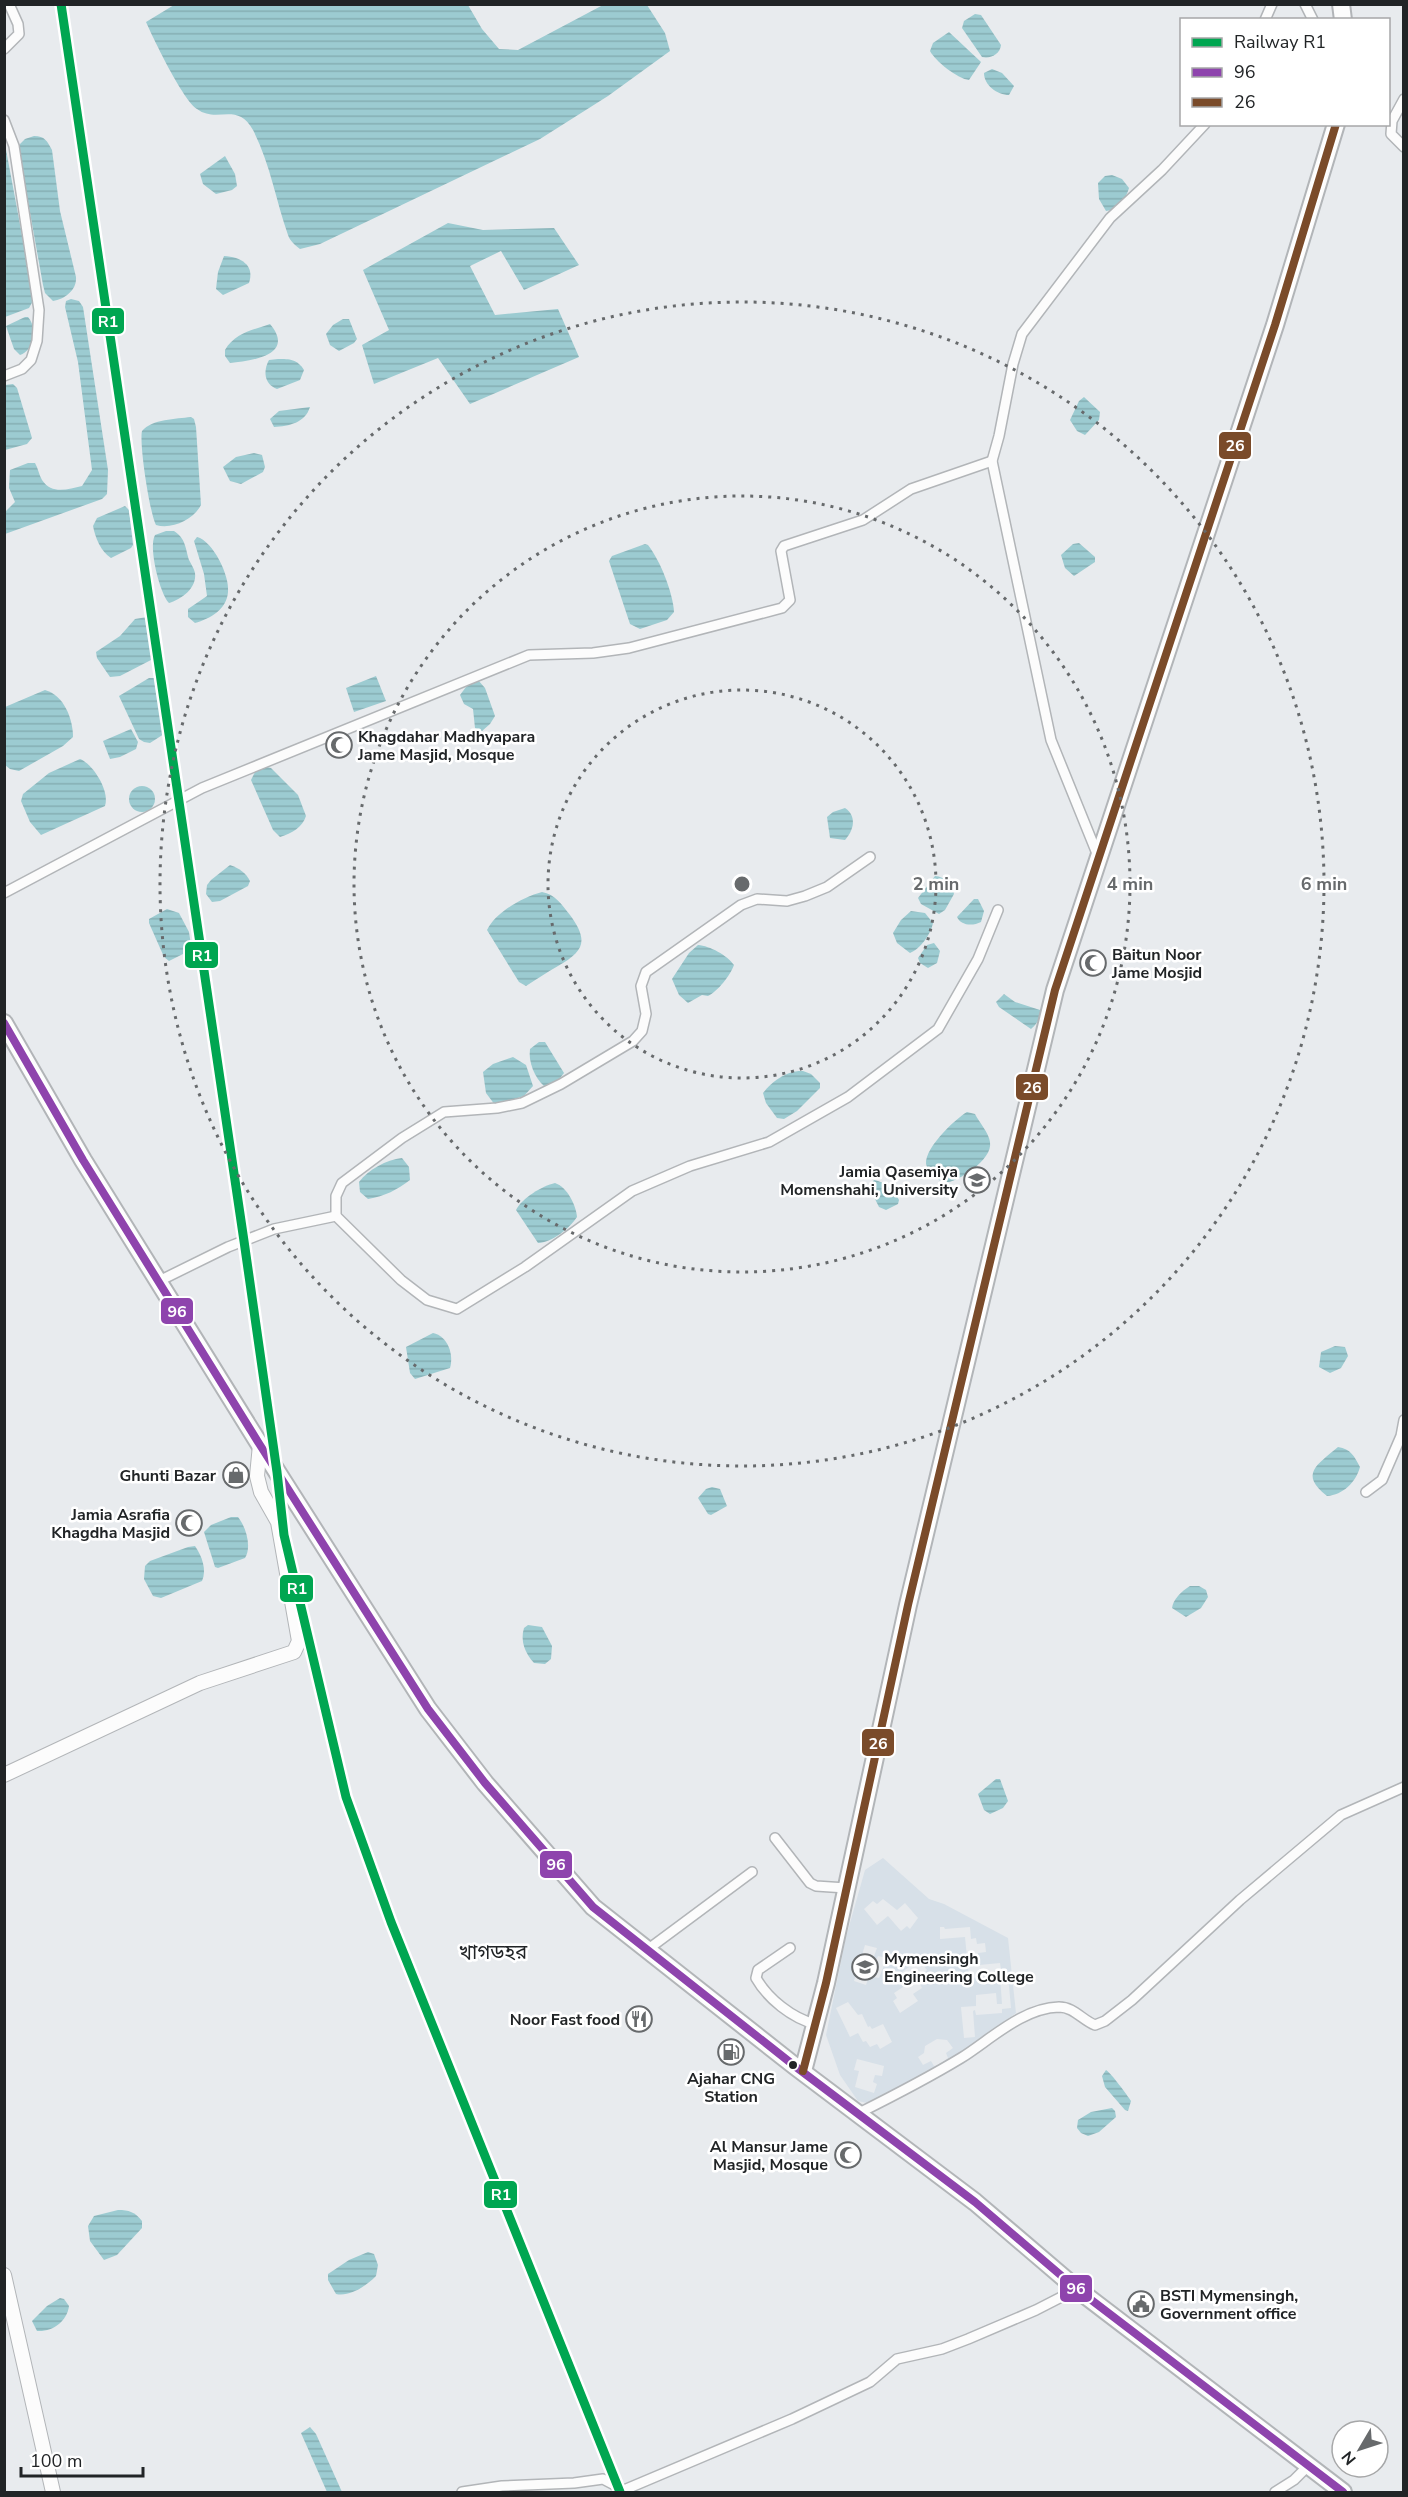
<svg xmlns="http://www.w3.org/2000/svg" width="1408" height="2497" font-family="'Nunito Sans','Noto Sans Bengali',sans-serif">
<defs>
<pattern id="water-rules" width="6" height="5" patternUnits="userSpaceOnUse" patternTransform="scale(1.5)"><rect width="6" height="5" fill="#9ccbd1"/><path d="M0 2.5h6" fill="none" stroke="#86aeb3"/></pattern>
</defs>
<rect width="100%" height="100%" fill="#e8ebee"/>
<path fill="#d7e0e8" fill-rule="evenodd" d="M 883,1858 L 929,1899 L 944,1904 L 1008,1938 L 1016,2013 L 939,2069 L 867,2103 L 858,2101 L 840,2075 L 826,2035 L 846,1937 L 865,1870 ZM 883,1899 L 897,1910 L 905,1903 L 918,1918 L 910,1929 L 907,1926 L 901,1931 L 888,1916 L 877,1925 L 864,1909 L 873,1901 L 877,1904 ZM 940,1927 L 944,1927 L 945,1929 L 970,1927 L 971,1939 L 976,1938 L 977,1944 L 985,1943 L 986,1952 L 978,1953 L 979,1965 L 1000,1963 L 1002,1975 L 1008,1975 L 1011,2008 L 1002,2009 L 1002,2013 L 976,2015 L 975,2010 L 973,2011 L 975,2037 L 964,2038 L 961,2007 L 976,2006 L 976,1995 L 996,1993 L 997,2004 L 1002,2004 L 1000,1976 L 969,1978 L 965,1937 L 940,1939 ZM 865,1945 L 877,1948 L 873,1959 L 876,1960 L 878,1956 L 887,1958 L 879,1978 L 869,1976 L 866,1985 L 854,1981 ZM 919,1960 L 927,1970 L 923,1974 L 926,1979 L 920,1984 L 922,1988 L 913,1994 L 918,2001 L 900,2013 L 893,2001 L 897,1998 L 894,1993 L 909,1983 L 902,1972 ZM 848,2002 L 858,2015 L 862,2014 L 868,2027 L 870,2026 L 872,2029 L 883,2024 L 892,2042 L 880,2049 L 877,2044 L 870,2047 L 866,2041 L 863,2042 L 858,2033 L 850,2037 L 836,2008 ZM 937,2039 L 947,2040 L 953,2048 L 946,2053 L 948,2058 L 939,2065 L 934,2066 L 931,2061 L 923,2065 L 918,2057 L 924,2053 L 925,2046 ZM 857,2059 L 884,2066 L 882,2076 L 875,2075 L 873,2082 L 877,2084 L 874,2093 L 855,2087 L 859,2071 L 854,2070 Z"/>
<g fill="url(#water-rules)">
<path d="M 174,5 L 468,5 L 482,29 L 499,49 L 518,50 L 603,5 L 647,5 L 665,33 L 670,51 L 608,96 L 540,139 L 320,244 L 300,249 C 295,245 290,241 288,235 C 276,201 270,163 253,130 C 237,101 217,124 197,109 C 183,100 154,40 146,22 Z"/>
<path d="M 975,14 L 981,15 L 1001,45 C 1000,54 991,59 982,57 L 962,28 L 964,21 Z"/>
<path d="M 949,32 L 981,62 L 969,80 C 958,79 935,61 930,51 L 933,43 Z"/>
<path d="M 992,69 L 1002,73 L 1014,86 L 1009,95 C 997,95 984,85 984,73 Z"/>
<path d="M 34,136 C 45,136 47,141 52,150 L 60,211 L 76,277 C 77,290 65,299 53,301 L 45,293 L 43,285 L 18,146 L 25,139 Z"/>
<path d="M 4,139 L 34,299 L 29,308 L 5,317 Z"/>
<path d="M 225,156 L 235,174 L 237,186 L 232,190 L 216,194 L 203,184 L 200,174 Z"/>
<path d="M 1112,175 L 1122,179 L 1129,188 C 1126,199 1118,210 1106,211 L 1099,199 L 1098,183 L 1105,176 Z"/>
<path d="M 448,223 L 483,230 L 554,228 L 579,265 L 524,290 L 501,251 L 470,266 L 495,315 L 558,309 L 579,357 L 470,404 L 438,358 L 374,384 L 362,345 L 389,330 L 363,270 Z"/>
<path d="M 224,256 C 241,257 255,265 249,283 L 223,295 L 216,289 L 218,272 Z"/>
<path d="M 71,299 L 79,301 L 83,307 L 108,470 L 107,494 L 102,499 L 5,534 L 5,512 L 15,502 L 9,488 L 10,470 L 28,463 L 35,463 C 38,468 39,475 42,480 C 52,495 68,489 82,486 L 92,470 L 78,362 L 65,307 L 66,301 Z"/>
<path d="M 25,317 L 28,317 C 38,329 34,350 20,355 L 14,349 L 6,326 Z"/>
<path d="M 343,319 L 349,319 L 357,339 L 354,343 L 339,351 L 330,345 L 326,334 L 333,325 Z"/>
<path d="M 270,324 C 296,355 252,361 230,363 L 225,356 L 225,350 C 235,333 253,330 270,324 Z"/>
<path d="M 278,359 C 290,359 297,359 304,370 L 300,380 L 277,389 C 264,384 263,371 269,360 Z"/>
<path d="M 13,384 L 17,388 L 32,438 L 27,444 L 5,450 L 5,385 Z"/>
<path d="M 1084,397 L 1100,412 L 1099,420 L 1085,435 L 1077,431 L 1070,420 L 1079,401 Z"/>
<path d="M 310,407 C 305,423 289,426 274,427 L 270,419 L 279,411 Z"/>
<path d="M 191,417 L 194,419 L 196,427 L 201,505 C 194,519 172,530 156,525 C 150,514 139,444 142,431 C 152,419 176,419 191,417 Z"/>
<path d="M 254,453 L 262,455 L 265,467 L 263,472 L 241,484 L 230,481 L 223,467 L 236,457 Z"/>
<path d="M 125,506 L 129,510 L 133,545 L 131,548 L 111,558 C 101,552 95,537 93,526 L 97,518 Z"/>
<path d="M 166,531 L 174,531 C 186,539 185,547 189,560 C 191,564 194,568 195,573 C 197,588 182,599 169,603 C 160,594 148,547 155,535 Z"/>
<path d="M 197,537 C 213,541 230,576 228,592 C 227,609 210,619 195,623 L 188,617 L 188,609 L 207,596 L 204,574 L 194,541 Z"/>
<path d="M 1079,543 L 1095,557 L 1095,562 L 1074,576 L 1065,568 L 1061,555 L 1073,544 Z"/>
<path d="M 645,544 L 648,545 C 660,560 673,593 674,612 L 667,620 L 640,629 L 630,624 L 609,561 L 612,556 Z"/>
<path d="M 147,617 C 152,628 155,649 151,660 L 120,676 L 110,677 L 97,658 L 96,652 L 120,636 L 135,619 Z"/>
<path d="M 376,676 L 386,701 L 354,712 L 346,688 Z"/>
<path d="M 149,678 L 154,678 L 157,682 L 165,730 L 164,734 L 150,743 L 144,742 L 139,739 L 119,696 Z"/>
<path d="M 478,680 L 485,688 L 495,716 L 490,724 L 482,731 L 475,728 L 473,709 L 464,704 L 460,695 L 466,687 Z"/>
<path d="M 45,690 C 64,695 73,719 73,737 L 63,746 L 19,771 L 10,769 L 5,765 L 5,707 Z"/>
<path d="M 131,729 L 138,742 L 136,749 L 120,757 L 110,759 L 103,741 Z"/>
<path d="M 80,759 C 93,764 110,791 105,806 L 41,835 L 30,822 L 21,801 L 23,794 L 49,773 Z"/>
<path d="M 267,767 L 271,768 L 298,795 L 306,816 C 302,828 292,833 280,837 L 273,830 L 251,780 L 256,770 Z"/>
<circle cx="142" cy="799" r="13"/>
<path d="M 845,808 C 857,816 854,830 845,840 L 830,838 L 827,817 L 833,812 Z"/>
<path d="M 230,865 C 239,868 246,873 250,881 L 248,886 L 220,901 L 212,902 L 206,894 L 207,885 L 211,880 Z"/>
<path d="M 935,876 C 945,876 952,886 954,894 L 945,910 L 939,914 L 921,904 L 918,898 Z"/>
<path d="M 542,892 C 555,894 562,905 570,915 C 589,941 584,951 558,966 C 547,972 537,979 526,986 L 519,982 L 487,930 C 496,912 523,897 542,892 Z"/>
<path d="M 974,899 L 978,899 L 984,911 L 981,922 C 973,926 961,926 957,917 Z"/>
<path d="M 167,909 L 179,913 L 189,932 L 191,945 L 183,954 L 169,961 L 164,957 L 149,923 L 149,919 Z"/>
<path d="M 911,911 L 925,913 L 933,923 C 931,934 920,949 910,953 L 897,943 L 893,933 L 901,920 Z"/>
<path d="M 934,943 L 940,951 L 937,963 L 928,968 L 920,963 L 918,958 L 927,945 Z"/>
<path d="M 698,945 C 710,946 727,955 734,965 C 730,976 718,991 708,996 L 702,995 L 688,1003 L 679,995 L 672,979 L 689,953 Z"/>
<path d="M 1004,994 L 1015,1002 L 1040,1010 C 1042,1017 1036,1025 1031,1029 L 999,1007 L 996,1002 Z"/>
<path d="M 539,1042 L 545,1042 L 564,1073 L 557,1082 L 544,1086 C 535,1078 528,1062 530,1049 Z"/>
<path d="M 513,1057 L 526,1065 L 533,1086 L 524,1096 L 495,1105 L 486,1093 L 483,1072 L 493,1064 Z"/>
<path d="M 803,1071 L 811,1074 L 820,1083 L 820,1088 L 797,1111 L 784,1119 L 777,1118 L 766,1103 L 763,1093 C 772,1081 788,1070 803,1071 Z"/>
<path d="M 967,1112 L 975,1114 C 979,1122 989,1133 990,1142 C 993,1160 958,1182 944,1183 C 937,1179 930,1174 927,1167 C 920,1152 955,1119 967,1112 Z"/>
<path d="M 402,1158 L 409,1167 L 410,1180 C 397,1190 385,1196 368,1199 L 360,1192 L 359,1182 C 369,1169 386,1160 402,1158 Z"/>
<path d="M 874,1180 C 885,1182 894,1190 899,1200 L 898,1204 L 886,1210 L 879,1207 L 869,1187 Z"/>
<path d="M 555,1183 C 567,1187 576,1205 577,1217 C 570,1228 551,1243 538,1243 L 516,1210 C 522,1198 542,1186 555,1183 Z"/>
<path d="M 433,1333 C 448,1336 454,1355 450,1368 L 415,1379 L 410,1373 L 406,1347 Z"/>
<path d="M 1335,1346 L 1345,1347 L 1348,1356 L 1341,1368 L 1330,1373 L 1319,1367 L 1321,1352 Z"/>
<path d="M 1338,1447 C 1351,1449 1354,1456 1360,1467 C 1356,1482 1343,1495 1327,1496 C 1299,1474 1317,1465 1338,1447 Z"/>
<path d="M 712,1487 L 720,1489 L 727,1506 L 711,1515 L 708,1514 L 698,1498 L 706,1489 Z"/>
<path d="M 231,1517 L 238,1517 C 246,1527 252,1547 245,1558 L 218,1568 L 215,1567 L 204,1532 L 211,1525 Z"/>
<path d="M 195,1546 C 202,1556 207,1570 202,1581 L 161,1598 L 153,1596 L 144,1579 L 145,1566 L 150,1561 L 188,1547 Z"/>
<path d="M 1190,1586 L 1199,1586 L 1206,1590 L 1208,1597 L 1201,1608 L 1186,1617 L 1172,1608 C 1173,1599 1182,1591 1190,1586 Z"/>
<path d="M 528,1625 L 542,1627 L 552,1646 L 551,1659 L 545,1664 L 534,1663 C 525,1653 520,1641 524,1628 Z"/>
<path d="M 996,1779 L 1000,1779 L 1008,1801 L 1003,1808 L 990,1814 L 984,1810 L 978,1794 Z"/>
<path d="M 1106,2070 C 1111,2073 1127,2095 1131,2101 L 1128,2111 L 1125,2110 L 1105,2087 L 1102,2076 Z"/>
<path d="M 1112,2108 L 1115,2111 L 1116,2117 L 1099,2132 L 1088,2136 L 1081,2133 L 1077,2128 L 1078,2120 L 1091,2112 Z"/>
<path d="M 118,2210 C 129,2210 135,2212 142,2221 L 142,2228 L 117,2255 L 104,2260 L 90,2241 L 88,2226 L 94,2216 Z"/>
<path d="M 368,2252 L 374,2254 L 378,2265 L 376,2276 C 366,2286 350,2297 336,2294 L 328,2280 L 328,2274 L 349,2260 Z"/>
<path d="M 60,2298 L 64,2299 L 69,2306 C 67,2321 53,2332 37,2331 L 32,2321 L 47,2306 Z"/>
<path d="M 310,2427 L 316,2434 L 342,2492 L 327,2492 L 301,2433 Z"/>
</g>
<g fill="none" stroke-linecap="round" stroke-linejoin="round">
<g stroke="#b2b5b8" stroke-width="12">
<g id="street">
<path d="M 1305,4 L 1313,20"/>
<path d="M 1265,20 L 1272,4"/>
<path d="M 4,49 L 19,34 L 18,24 L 9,4"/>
<path d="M 1404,99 L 1392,121 L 1391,134 L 1404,147"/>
<path d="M 4,120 L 14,146 L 39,310 L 37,341 L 31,360 L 22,369 L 4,376"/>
<path d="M 1098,856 L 1051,740 L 992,461 L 999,436 L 1013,364 L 1022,334 L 1110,218 L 1162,170 L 1205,124"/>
<path d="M 4,893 L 202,788 L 529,655 L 593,653 L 629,648 L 782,608 L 790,600 L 781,551 L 784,546 L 863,520 L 911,489 L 992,461"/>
<path d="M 336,1216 L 336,1196 L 342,1183 L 402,1138 L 444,1112 L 497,1108 L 522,1103 L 561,1084 L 633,1041 L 642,1031 L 646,1014 L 641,986 L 646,972 L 741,905 L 757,899 L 787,901 L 805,896 L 827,887 L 870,857"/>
<path d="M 159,1281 L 228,1247 L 274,1229 L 336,1216 L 401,1280 L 427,1300 L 457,1309 L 525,1267 L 632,1191 L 690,1166 L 769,1142 L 848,1097 L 938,1029 L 978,959 L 998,910"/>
<path d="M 1366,1492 L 1382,1480 L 1401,1436 L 1404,1420"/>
<path d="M 775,1838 L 810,1883 L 816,1886 L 846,1888"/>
<path d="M 790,1948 L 758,1970 L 756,1978 C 768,1999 792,2018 815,2024"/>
<path d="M 647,1950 L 752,1872"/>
<path d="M 859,2113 C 893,2096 928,2078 961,2058 C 990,2040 1022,2008 1059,2007 C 1074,2007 1082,2020 1095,2025 L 1105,2021 L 1132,2000 L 1240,1900 L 1341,1815 L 1404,1787"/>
<path d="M 462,2492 L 502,2486 L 574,2483 L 603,2479 L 624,2490 L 792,2419 L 870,2382 L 897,2359 L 942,2349 L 968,2339 L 1036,2310 L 1077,2289"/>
<path d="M 1275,2492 L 1294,2480 L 1309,2465"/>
</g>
</g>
<g stroke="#b2b5b8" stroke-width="16">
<g id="secondary">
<path d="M 4,1775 L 200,1683 L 294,1652 L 299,1641 L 278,1522 L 261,1492 L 257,1476 L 260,1445"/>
<path d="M 4,2275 L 53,2492"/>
</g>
</g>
<g stroke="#b2b5b8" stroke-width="20">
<g id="highway">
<path d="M 1341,4 L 1343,20"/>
<path d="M 4,1023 L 83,1160 L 260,1445 L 428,1709 L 485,1783 L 593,1907 L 796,2067 L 975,2202 L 1077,2289 L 1343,2492"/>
<path d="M 803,2071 L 826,1983 L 908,1605 L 1055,990 L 1275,325 L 1336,124"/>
</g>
</g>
<use href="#street" stroke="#fcfcfc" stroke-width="9"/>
<use href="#secondary" stroke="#fcfcfc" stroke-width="14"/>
<use href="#highway" stroke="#fcfcfc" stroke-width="16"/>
<g stroke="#fff" stroke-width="12">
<path id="bus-1" d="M 4,1023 L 83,1160 L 260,1445 L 428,1709 L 485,1783 L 593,1907 L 796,2067 L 975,2202 L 1077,2289 L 1343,2492"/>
</g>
<g stroke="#fff" stroke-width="12">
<path id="bus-2" d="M 803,2071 L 826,1983 L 908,1605 L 1055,990 L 1275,325 L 1336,124"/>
</g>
<use href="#bus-1" stroke="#8e44ad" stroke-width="8"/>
<use href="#bus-2" stroke="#7a4b2a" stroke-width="8"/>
<g stroke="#fff" stroke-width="14">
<path id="rail-1" d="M 61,4 L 244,1241 L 277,1472 L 284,1535 L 346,1797 L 391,1922 L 620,2492"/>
</g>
<use href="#rail-1" stroke="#00a651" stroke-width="9"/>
</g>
<g fill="none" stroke="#676a6c" stroke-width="3" stroke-dasharray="3 6">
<circle cx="742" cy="884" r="194"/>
<circle cx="742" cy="884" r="388"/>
<circle cx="742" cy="884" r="582"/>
</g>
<defs>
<g id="mosque-ring" transform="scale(1.35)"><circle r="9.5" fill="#fff" stroke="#676a6c" stroke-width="1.5"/><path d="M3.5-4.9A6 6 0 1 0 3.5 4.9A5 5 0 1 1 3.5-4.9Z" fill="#676a6c"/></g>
<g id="university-ring" transform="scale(1.35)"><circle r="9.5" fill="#fff" stroke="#676a6c" stroke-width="1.5"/><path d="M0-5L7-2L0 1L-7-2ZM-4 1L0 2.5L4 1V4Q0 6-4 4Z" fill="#676a6c"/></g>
<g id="shop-ring" transform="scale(1.35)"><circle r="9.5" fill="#fff" stroke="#676a6c" stroke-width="1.5"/><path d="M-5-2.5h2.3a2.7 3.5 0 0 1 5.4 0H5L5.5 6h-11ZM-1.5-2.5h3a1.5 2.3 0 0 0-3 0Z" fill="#676a6c"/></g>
<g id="restaurant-ring" transform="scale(1.35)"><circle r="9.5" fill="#fff" stroke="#676a6c" stroke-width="1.5"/><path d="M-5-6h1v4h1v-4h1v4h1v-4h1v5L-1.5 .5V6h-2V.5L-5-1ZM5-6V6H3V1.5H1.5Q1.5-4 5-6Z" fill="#676a6c"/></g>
<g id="fuel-ring" transform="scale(1.35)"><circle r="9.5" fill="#fff" stroke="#676a6c" stroke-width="1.5"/><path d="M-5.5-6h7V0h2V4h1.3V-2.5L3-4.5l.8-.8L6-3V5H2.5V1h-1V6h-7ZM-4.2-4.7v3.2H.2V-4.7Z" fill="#676a6c"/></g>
<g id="civic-ring" transform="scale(1.35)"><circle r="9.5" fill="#fff" stroke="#676a6c" stroke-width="1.5"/><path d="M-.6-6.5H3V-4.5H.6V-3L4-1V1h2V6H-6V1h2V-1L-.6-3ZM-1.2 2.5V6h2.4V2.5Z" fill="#676a6c"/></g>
</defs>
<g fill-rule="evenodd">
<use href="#mosque-ring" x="339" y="745"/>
<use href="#mosque-ring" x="1093" y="963"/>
<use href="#university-ring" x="977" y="1180"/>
<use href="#shop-ring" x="236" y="1475"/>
<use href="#mosque-ring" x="189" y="1523"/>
<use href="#university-ring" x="865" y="1967"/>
<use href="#restaurant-ring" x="639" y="2019"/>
<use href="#fuel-ring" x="731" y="2052"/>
<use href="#mosque-ring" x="848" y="2155"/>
<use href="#civic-ring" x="1141" y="2304"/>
</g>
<circle fill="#212426" stroke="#fff" stroke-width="2" cx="793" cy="2065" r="5"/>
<g text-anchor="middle" stroke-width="5" stroke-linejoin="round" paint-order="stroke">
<g font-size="16" font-weight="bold" fill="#212426" stroke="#fff" text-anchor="end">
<text x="358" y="742" text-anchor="start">Khagdahar Madhyapara<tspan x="358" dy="18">Jame Masjid, Mosque</tspan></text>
<text x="1112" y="960" text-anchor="start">Baitun Noor<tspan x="1112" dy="18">Jame Mosjid</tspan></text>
<text x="958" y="1177">Jamia Qasemiya<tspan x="958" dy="18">Momenshahi, University</tspan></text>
<text x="216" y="1481">Ghunti Bazar</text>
<text x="170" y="1520">Jamia Asrafia<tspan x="170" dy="18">Khagdha Masjid</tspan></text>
<text x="884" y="1964" text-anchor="start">Mymensingh<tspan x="884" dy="18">Engineering College</tspan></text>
<text x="620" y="2025">Noor Fast food</text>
<text x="731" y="2084" text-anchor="middle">Ajahar CNG<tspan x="731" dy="18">Station</tspan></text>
<text x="828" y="2152">Al Mansur Jame<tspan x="828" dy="18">Masjid, Mosque</tspan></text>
<text x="1160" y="2301" text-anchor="start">BSTI Mymensingh,<tspan x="1160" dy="18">Government office</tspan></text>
</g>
<g font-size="20" fill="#212426" stroke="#fff">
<text x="493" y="1959">খাগডহর</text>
</g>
</g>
<circle cx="742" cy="884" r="9" fill="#676a6c" stroke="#fff" stroke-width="3"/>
<g font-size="18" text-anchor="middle" font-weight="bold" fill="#676a6c" stroke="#fff" stroke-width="5" stroke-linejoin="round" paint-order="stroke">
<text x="936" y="890">2 min</text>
<text x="1130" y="890">4 min</text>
<text x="1324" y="890">6 min</text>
</g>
<g stroke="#fff" stroke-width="2">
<rect x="91" y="307" width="34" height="28" rx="6" fill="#00a651"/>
<rect x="1218" y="431" width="34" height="29" rx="6" fill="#7a4b2a"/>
<rect x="184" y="941" width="35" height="28" rx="6" fill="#00a651"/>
<rect x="1015" y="1073" width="34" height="28" rx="6" fill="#7a4b2a"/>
<rect x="160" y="1297" width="34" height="28" rx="6" fill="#8e44ad"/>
<rect x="279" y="1574" width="35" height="29" rx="6" fill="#00a651"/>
<rect x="861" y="1728" width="34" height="29" rx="6" fill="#7a4b2a"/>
<rect x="539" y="1850" width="34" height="29" rx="6" fill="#8e44ad"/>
<rect x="483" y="2180" width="35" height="29" rx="6" fill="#00a651"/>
<rect x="1059" y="2274" width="34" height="29" rx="6" fill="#8e44ad"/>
</g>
<g font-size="16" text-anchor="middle" font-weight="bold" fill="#fff">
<text x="108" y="327">R1</text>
<text x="1235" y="451">26</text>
<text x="202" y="961">R1</text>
<text x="1032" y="1093">26</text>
<text x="177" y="1317">96</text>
<text x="297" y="1594">R1</text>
<text x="878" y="1749">26</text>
<text x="556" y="1870">96</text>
<text x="501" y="2200">R1</text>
<text x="1076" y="2294">96</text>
</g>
<rect width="1408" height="2497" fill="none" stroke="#212426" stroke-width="12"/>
<rect x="1180" y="18" width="210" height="108" fill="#ffffff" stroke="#a6a7a8" stroke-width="1.5"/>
<rect x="1192" y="38" width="30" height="9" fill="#00a651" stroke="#a6a7a8" stroke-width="1.5"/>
<text x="1234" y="48" font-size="18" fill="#212426">Railway R1</text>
<rect x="1192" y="68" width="30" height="9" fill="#8e44ad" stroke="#a6a7a8" stroke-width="1.5"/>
<text x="1234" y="78" font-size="18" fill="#212426">96</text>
<rect x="1192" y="98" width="30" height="9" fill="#7a4b2a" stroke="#a6a7a8" stroke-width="1.5"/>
<text x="1234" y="108" font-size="18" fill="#212426">26</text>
<g transform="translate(1360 2449) rotate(231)"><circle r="28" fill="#ffffff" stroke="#a6a7a8" stroke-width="1.5"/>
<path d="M0-4.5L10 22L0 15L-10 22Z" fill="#676a6c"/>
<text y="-9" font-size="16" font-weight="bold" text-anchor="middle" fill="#212426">N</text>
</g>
<path d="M21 2467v9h122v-9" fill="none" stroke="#212426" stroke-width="3"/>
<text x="30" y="2467" font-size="18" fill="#212426" stroke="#ffffff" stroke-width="4.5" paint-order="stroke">100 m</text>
</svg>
